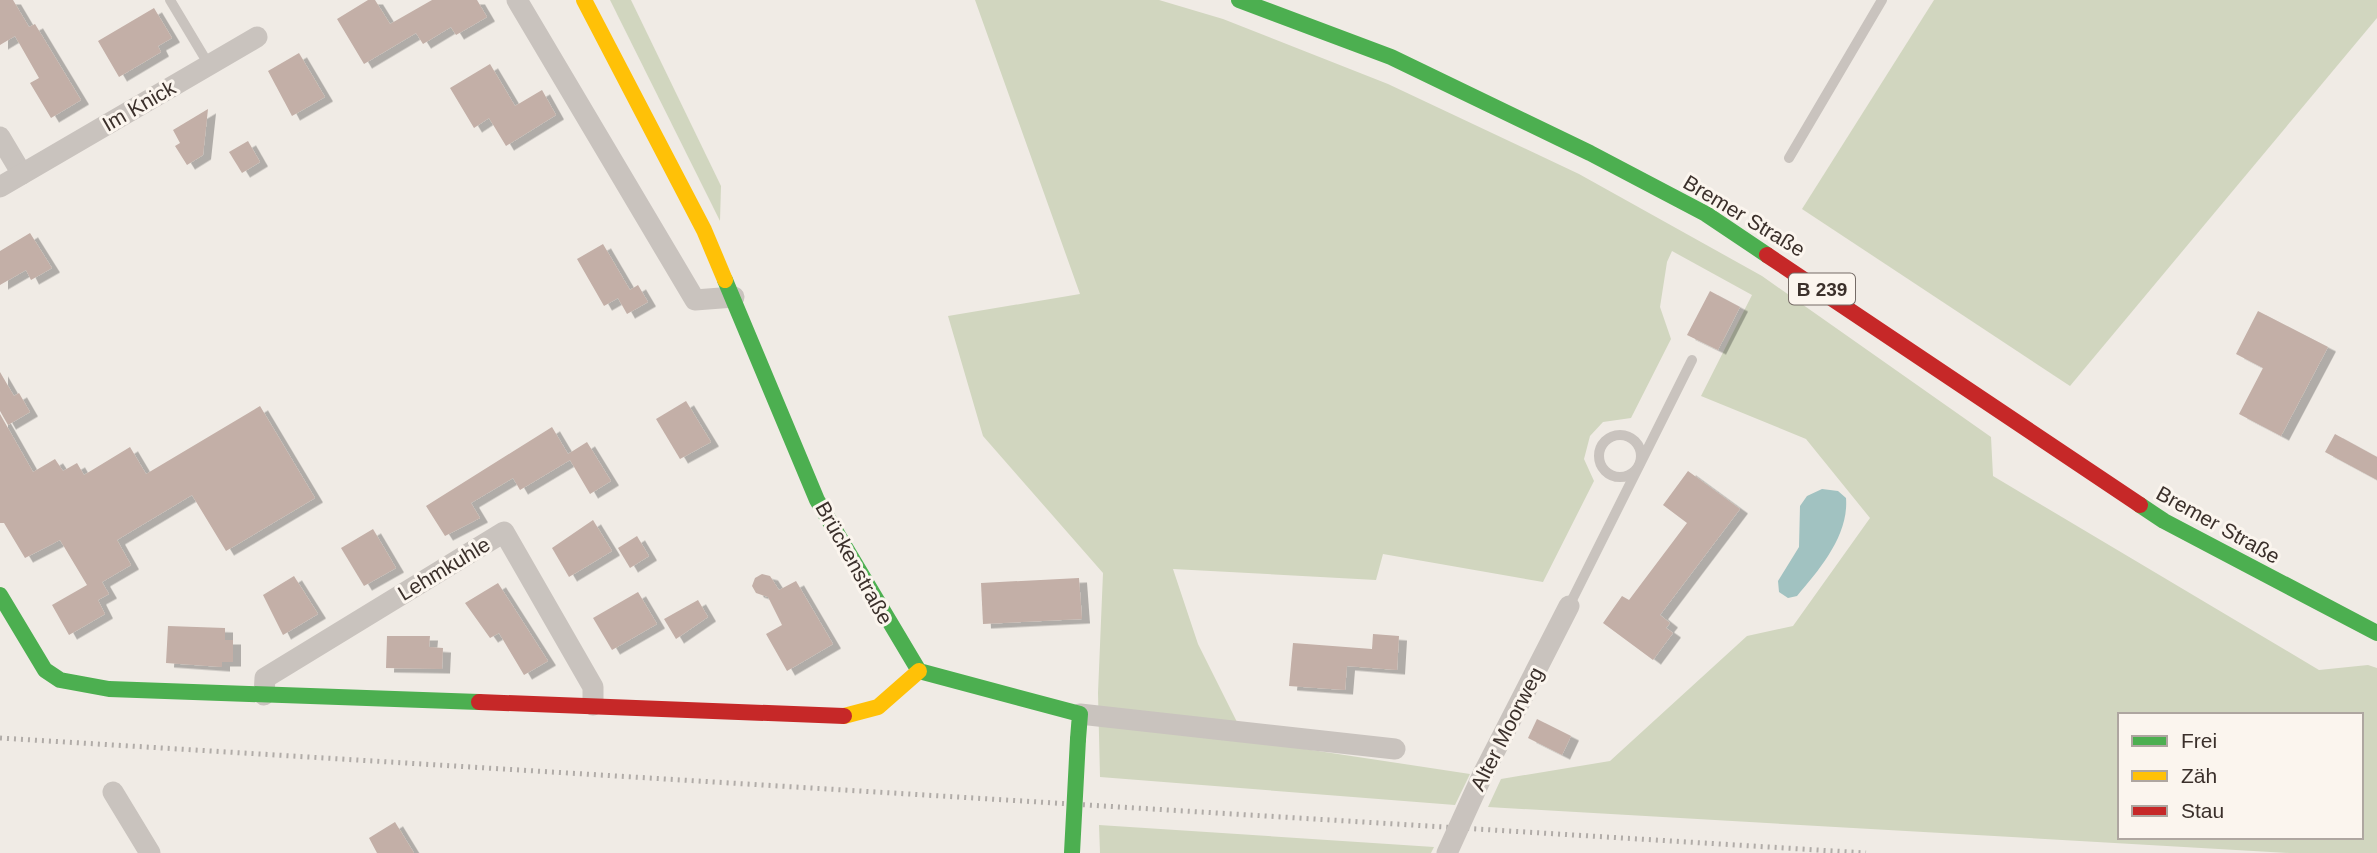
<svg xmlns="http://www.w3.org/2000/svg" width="2377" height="853" font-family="Helvetica,sans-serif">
<defs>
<filter id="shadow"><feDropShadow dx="8" dy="4.5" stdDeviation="0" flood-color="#0004"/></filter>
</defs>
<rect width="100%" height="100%" fill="#f0ebe5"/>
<g fill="#d1d6bf" fill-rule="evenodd">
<path d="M 610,0 L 631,0 L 721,186 L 720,221 Z"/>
<path d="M 975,0 L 1159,0 L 1223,19 L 1388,84 L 1579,174 L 1762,276 L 1991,437 L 1993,476 L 2319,670 L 2368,665 L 2377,668 L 2377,853 L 2289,853 L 1488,807 L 1501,779 L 1610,761 L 1747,636 L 1793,626 L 1870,518 L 1806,439 L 1701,396 L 1752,295 L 1672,251 L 1667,262 L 1660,307 L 1671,339 L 1631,418 L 1603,422 L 1590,436 L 1584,459 L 1594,481 L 1543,582 L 1383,554 L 1376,580 L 1173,569 L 1198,644 L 1246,740 L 1470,774 L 1455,805 L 1100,777 L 1098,693 L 1103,573 L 983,436 L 948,316 L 1080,294 ZM 2120,715 L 2361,715 L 2361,837 L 2120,837 Z"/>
<path d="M 1934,0 L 2377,0 L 2377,18 L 2070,386 L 1802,209 Z"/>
<path d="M 1099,825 L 1434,847 L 1431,853 L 1100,853 Z"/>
</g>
<path fill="#a1c2c1" d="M 1822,489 L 1838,491 L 1846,498 C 1849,535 1820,569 1797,596 L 1788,598 L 1779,592 L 1778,581 L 1799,547 L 1800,506 L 1807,496 Z"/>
<g fill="#c3afa7" filter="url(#shadow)">
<path d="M 0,0 L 13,0 L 29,27 L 35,24 L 81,100 L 51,118 L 30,83 L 39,78 L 15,36 L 0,45 Z"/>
<path d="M 368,0 L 375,0 L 390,24 L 432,0 L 477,0 L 487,17 L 456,35 L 451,27 L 423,44 L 416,33 L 364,64 L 337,19 Z"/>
<path d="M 154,8 L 172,38 L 158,46 L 161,52 L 119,77 L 98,41 Z"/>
<path d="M 299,53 L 325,97 L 292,116 L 268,71 Z"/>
<path d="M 490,64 L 515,106 L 542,90 L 556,115 L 506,146 L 489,118 L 474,128 L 450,88 Z"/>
<path d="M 208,109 L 203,155 L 187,165 L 175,146 L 180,143 L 173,130 Z"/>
<path d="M 248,141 L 260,162 L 242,173 L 229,152 Z"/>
<path d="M 30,233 L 52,268 L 31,280 L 26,270 L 0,285 L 0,251 Z"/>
<path d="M 603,244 L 630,290 L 638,285 L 648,302 L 627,314 L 618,298 L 604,306 L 577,259 Z"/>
<path d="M 1710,291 L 1740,307 L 1718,350 L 1687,335 Z"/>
<path d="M 2258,311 L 2328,347 L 2281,436 L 2239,414 L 2263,368 L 2236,354 Z"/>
<path d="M 0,372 L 14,396 L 19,393 L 30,412 L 8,425 L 0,411 Z"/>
<path d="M 686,401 L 711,442 L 680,459 L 656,419 Z"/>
<path d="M 260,406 L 315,498 L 226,551 L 192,495 L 117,540 L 131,565 L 102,582 L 109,594 L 98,600 L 105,614 L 69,635 L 52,605 L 87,585 L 60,540 L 25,558 L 4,523 L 0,523 L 0,414 L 33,472 L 55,459 L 63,471 L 77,463 L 84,475 L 130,447 L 146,474 Z"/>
<path d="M 552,427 L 568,454 L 587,442 L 611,481 L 590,494 L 570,460 L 520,490 L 513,478 L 471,503 L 480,518 L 445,536 L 426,506 Z"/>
<path d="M 2335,434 L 2377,457 L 2377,480 L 2325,452 Z"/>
<path d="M 1688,471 L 1740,509 L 1660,615 L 1670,623 L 1666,628 L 1673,633 L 1653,660 L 1603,623 L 1622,596 L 1629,600 L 1687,523 L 1663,505 Z"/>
<path d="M 593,520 L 612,551 L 569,577 L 552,548 Z"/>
<path d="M 373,529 L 396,568 L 364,586 L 341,548 Z"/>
<path d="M 637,536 L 649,556 L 630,568 L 618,548 Z"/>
<path d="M 762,574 L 770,576 L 779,590 L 796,581 L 833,644 L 787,671 L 766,634 L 782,625 L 768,597 L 756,593 L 752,586 L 755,578 Z"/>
<path d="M 294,576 L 318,614 L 283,635 L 263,595 Z"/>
<path d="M 1079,578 L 1082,619 L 983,624 L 981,583 Z"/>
<path d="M 498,583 L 548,661 L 524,675 L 499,633 L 490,638 L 465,603 Z"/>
<path d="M 638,592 L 657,624 L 612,650 L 593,618 Z"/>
<path d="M 698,600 L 708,617 L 676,639 L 664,619 Z"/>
<path d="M 168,626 L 225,628 L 225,640 L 233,640 L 233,662 L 222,662 L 222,667 L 166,663 Z"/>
<path d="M 1373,634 L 1399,636 L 1397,670 L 1347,666 L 1345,690 L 1289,686 L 1293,643 L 1372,649 Z"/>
<path d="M 387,636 L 430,636 L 429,647 L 443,648 L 442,669 L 386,668 Z"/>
<path d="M 1537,719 L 1571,736 L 1562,755 L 1528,738 Z"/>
<path d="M 395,822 L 414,853 L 377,853 L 369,838 Z"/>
</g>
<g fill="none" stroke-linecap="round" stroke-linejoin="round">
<g stroke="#c9c3be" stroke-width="10">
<path d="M 170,0 L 209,65"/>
<path d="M 1789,158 L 1882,0"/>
<circle cx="1620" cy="456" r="21"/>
<path d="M 1569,606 L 1692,360"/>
</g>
<g stroke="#c9c3be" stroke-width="21">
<path d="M 517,0 L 695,300 L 734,297"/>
<path d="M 0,137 L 22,174"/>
<path d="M 0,187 L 257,37"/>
<path d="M 264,695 L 265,678 L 504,532 L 593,687 L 593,705"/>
<path d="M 1080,714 L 1395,749"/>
<path d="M 1483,774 L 1569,606"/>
<path d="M 113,792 L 150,853"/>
</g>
<g stroke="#4caf50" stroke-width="16">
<path d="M 1239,0 L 1391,57 L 1590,153 L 1706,214 L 1767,255"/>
<path d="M 725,280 L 817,500 L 919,671 L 1080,714 L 1078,739"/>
<path d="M 2140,505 L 2164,521 L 2377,633"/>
<path d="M 0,595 L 45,670 L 60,680 L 109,689 L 479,702"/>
</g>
<g stroke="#ffc107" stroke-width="16">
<path d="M 584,0 L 704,230 L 725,280"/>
<path d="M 844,716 L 878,707 L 919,671"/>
</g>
<g stroke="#c62828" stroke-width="16">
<path d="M 1767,255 L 2140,505"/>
<path d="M 479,702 L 844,716"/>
</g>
<path stroke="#b1aca8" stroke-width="5" stroke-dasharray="2 5" stroke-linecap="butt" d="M 0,738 L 1866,853"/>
<path stroke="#c9c3be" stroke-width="21" d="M 1447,853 L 1483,774"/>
<path stroke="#4caf50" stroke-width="16" d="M 1072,853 L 1078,739"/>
</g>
<g text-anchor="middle" stroke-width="6" stroke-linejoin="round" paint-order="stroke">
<rect fill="#fbf5ee" stroke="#756b66" stroke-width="2" x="1789" y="273.5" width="66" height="31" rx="5"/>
<g font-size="19" font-weight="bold" fill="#3b302b">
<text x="1822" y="296">B 239</text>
</g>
<g font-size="21" fill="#3b302b" stroke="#fbf5ee">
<text transform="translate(139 106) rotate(-30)" y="7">Im Knick</text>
<text transform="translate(1744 216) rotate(31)" y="7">Bremer Straße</text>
<text transform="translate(2218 525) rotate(29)" y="7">Bremer Straße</text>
<text transform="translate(854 563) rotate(61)" y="7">Brückenstraße</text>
<text transform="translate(444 569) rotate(-31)" y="7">Lehmkuhle</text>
<text transform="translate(1507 729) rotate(-63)" y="7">Alter Moorweg</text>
</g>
</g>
<rect x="2118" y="713" width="245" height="126" fill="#fbf5ee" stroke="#aea6a0" stroke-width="2"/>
<rect x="2132" y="736" width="35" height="10" fill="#4caf50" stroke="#aea6a0" stroke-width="2"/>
<text x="2181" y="748" font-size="21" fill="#3b302b">Frei</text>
<rect x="2132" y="771" width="35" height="10" fill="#ffc107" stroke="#aea6a0" stroke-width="2"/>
<text x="2181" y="783" font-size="21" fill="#3b302b">Zäh</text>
<rect x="2132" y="806" width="35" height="10" fill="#c62828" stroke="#aea6a0" stroke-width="2"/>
<text x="2181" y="818" font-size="21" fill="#3b302b">Stau</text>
</svg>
